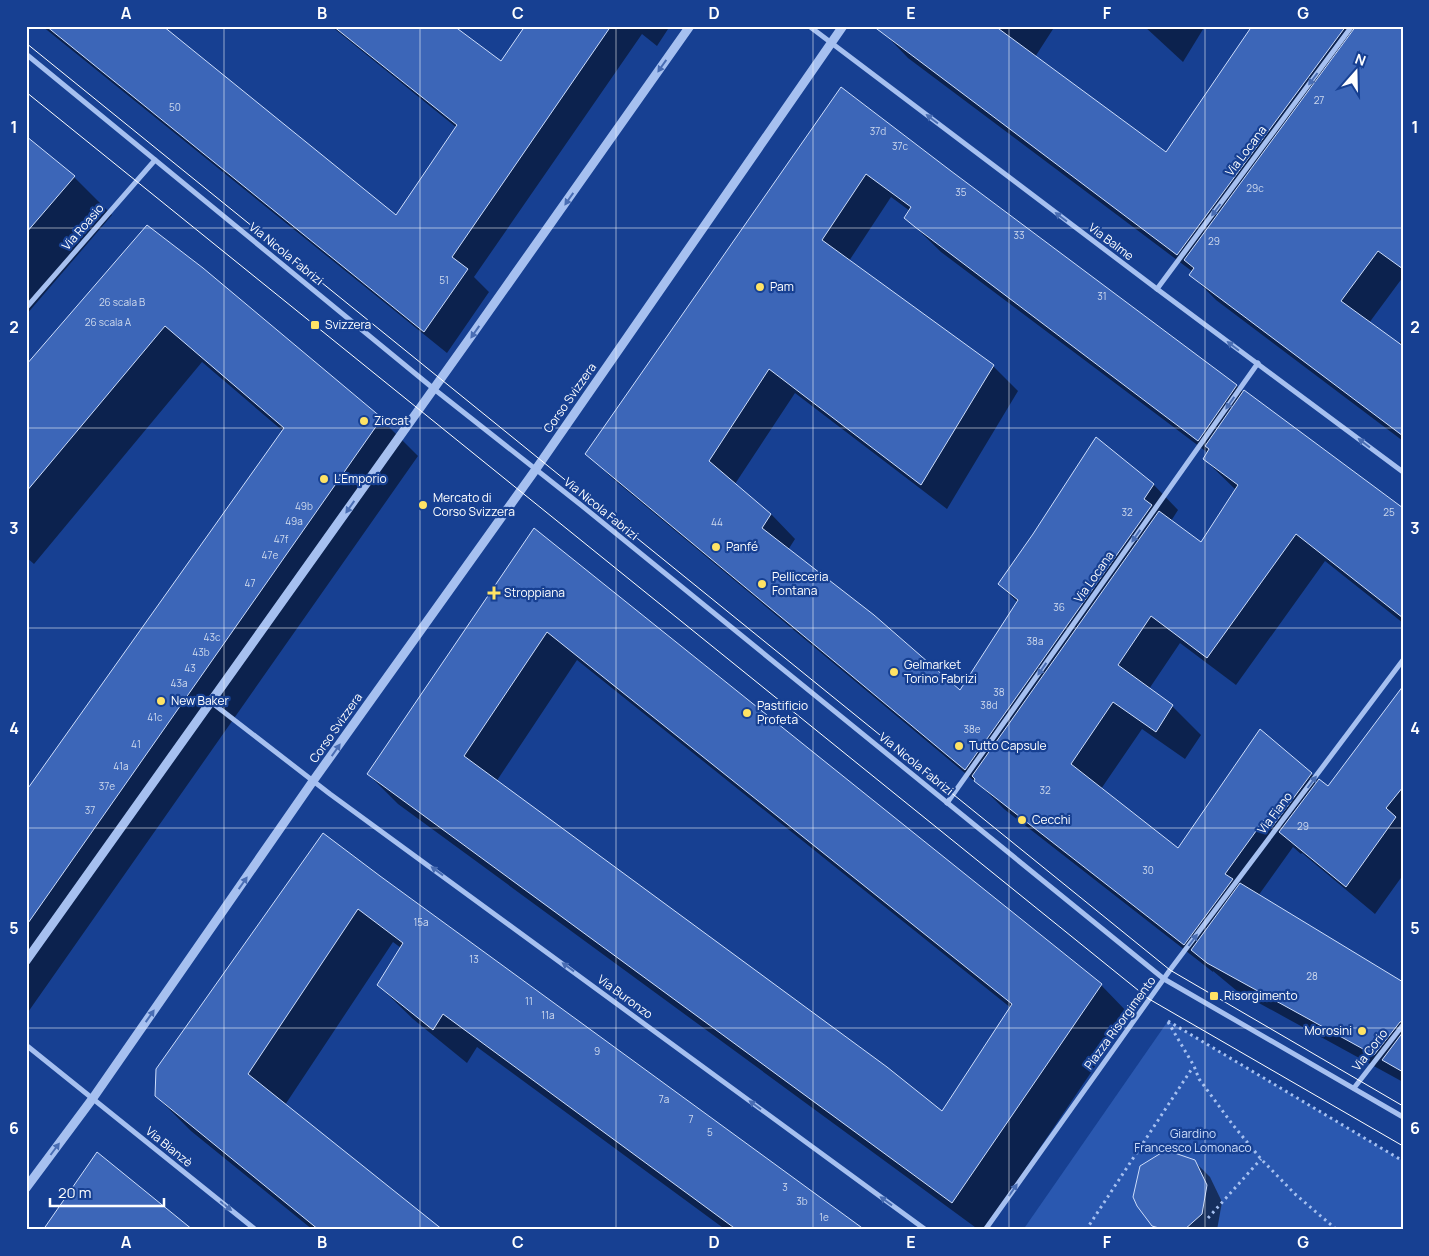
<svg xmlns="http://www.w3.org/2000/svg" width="1429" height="1256" font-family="Manrope,sans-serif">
<rect width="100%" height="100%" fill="#174092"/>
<path fill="#2a58b0" d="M 1168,1021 L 1403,1161 L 1403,1230 L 1023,1230 Z"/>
<g fill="#0007" fill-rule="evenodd">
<path d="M 42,26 L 161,26 L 397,217 L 457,128 L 331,26 L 452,26 L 501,63 L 526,26 L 670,26 L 657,46 L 642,34 L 474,277 L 489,292 L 447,353 Z"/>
<path d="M 887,26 L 1055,26 L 1035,57 L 1166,154 L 1253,26 L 1403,26 L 1403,277 L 1369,323 L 1399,344 L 1403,338 L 1403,441 L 1216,300 L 1191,275 L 1193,272 L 908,58 L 883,32 Z"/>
<path d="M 1144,26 L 1205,26 L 1183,62 Z"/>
<path d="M 842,88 L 951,172 L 1237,386 L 1244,393 L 1403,509 L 1403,623 L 1325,561 L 1236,685 L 1180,643 L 1149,689 L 1172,706 L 1201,735 L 1185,759 L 1142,729 L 1101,789 L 1178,849 L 1260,731 L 1328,788 L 1403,689 L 1403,875 L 1375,914 L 1302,853 L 1301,854 L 1293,847 L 1258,896 L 1403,983 L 1403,1082 L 1237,991 L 1213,971 L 1213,972 L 1004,809 L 984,789 L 612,478 L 587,454 ZM 891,197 L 910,211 L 906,218 L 941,252 L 1208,453 L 1204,459 L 1236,490 L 1201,544 L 1171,521 L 1178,510 L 1154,485 L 1096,438 L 1034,534 L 999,584 L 1018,603 L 961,691 L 788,550 L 795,539 L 771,514 L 735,484 L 795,393 L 947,509 L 1018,391 L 993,366 L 849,261 Z"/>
<path d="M 26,137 L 74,177 L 112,215 L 26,315 Z"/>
<path d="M 147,227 L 381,419 L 418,456 L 26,1015 L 26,794 L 284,432 L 202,362 L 34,564 L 26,557 L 26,367 Z"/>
<path d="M 535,530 L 1101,985 L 1130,1015 L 984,1230 L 979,1230 L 398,804 L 368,774 ZM 577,660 L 1011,1008 L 943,1113 L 496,782 Z"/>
<path d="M 323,835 L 863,1230 L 726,1230 L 477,1047 L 467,1063 L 413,1019 L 378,985 L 401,948 L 393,942 L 285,1105 L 441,1230 L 313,1230 L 191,1131 L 156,1096 Z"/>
<path d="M 1194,1161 L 1210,1177 L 1222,1202 L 1217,1230 L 1158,1230 L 1153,1226 Z"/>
</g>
<g fill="#3c66b8" stroke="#cdddfb" fill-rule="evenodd">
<path d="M 46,26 L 163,26 L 396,215 L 457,125 L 333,26 L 454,26 L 501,61 L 525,26 L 611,26 L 452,257 L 468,269 L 424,332 Z"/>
<path d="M 873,26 L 995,26 L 1166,152 L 1252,26 L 1346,26 L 1177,255 Z"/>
<path d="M 1356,26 L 1403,26 L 1403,269 L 1378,251 L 1341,301 L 1403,346 L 1403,436 L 1189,275 L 1194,268 L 1184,260 Z"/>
<path d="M 841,87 L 951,171 L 1237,385 L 1198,441 L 915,227 L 904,218 L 911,207 L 866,174 L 822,240 L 994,365 L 921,485 L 769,369 L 709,461 L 771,514 L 762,528 L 874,615 L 960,690 L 1018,600 L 998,584 L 1033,534 L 1096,437 L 1154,484 L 1144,499 L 1152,505 L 965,770 L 585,454 Z"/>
<path d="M 26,136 L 75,176 L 26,233 Z"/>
<path d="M 147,225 L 203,268 L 382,418 L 26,926 L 26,791 L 284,428 L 165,326 L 26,492 L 26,365 Z"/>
<path d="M 1244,390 L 1403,508 L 1403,618 L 1296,534 L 1207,658 L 1151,616 L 1118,665 L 1173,705 L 1156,732 L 1113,702 L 1071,764 L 1178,848 L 1260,729 L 1312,773 L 1272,827 L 1264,820 L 1225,874 L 1233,879 L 1184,945 L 974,781 L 975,779 L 972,776 L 1159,511 L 1201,542 L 1238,485 L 1203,459 L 1209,449 L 1205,446 Z"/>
<path d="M 534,528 L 1102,984 L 952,1203 L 367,774 ZM 547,632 L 1012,1004 L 942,1111 L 887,1067 L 464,756 Z"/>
<path d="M 1403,686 L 1403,787 L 1386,808 L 1396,817 L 1346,887 L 1279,832 L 1319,779 L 1328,786 Z"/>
<path d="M 323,833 L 380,876 L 865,1230 L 737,1230 L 443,1014 L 433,1030 L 377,985 L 403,943 L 358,909 L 248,1074 L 443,1230 L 319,1230 L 155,1096 L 156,1069 Z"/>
<path d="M 1240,883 L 1403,982 L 1403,1021 L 1400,1022 L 1374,1055 L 1207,963 L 1191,950 Z"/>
<path d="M 1403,1032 L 1403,1072 L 1382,1060 Z"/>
<path d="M 1166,1150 L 1195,1160 L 1207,1185 L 1202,1214 L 1184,1230 L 1166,1230 L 1152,1226 L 1137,1206 L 1133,1197 L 1140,1166 Z"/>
<path d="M 97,1152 L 193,1230 L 43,1230 Z"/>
</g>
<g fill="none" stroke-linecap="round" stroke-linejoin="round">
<g stroke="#a6c0f0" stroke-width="3" stroke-dasharray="2.5 4" stroke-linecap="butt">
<path d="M 1168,1021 L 1403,1161"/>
<path d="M 1168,1022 L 1194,1066 L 1199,1079 L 1233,1125 L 1261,1159 L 1295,1194 L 1337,1230"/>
<path d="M 1208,1218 L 1261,1159"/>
<path d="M 1086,1230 L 1193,1067"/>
</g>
<g stroke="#a6c0f0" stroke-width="5">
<path d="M 809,26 L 1157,289 L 1403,472"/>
<path d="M 26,54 L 434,389 L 581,505 L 1164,979 L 1403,1117"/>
<path d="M 1157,289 L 1352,26"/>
<path d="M 26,308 L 155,160"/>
<path d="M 211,702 L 330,794 L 926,1230"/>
<path d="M 947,803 L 1258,363"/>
<path d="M 26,1045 L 256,1230"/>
<path d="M 1354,1088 L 1403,1025"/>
<path d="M 985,1230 L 1170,970 L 1403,660"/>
</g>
<g stroke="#a6c0f0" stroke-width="9">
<path d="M 26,961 L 467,342 L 690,26"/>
<path d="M 26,1188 L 93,1098 L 313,781 L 536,469 L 843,26"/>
</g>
<g stroke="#fff" stroke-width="1">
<path d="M 26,43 L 1170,970 L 1403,1106"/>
<path d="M 26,92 L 1149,999 L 1403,1146"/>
</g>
</g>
<defs><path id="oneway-solid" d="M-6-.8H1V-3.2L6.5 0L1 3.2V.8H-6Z" transform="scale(1.25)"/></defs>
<g fill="#496db3">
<use href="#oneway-solid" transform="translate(662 66) rotate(125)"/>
<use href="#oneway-solid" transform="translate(1313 79) rotate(127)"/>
<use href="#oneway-solid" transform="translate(932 119) rotate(-143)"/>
<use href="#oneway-solid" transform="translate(569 199) rotate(125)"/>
<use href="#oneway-solid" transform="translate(1216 210) rotate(127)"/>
<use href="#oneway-solid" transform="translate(1061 217) rotate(-143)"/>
<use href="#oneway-solid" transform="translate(475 332) rotate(125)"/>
<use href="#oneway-solid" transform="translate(1233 346) rotate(-143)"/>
<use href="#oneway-solid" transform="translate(1230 403) rotate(125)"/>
<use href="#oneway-solid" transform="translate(1364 443) rotate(-143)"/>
<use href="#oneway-solid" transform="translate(350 507) rotate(125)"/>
<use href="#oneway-solid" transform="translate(1136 536) rotate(125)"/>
<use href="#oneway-solid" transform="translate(1042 669) rotate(125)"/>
<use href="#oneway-solid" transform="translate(336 750) rotate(-55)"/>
<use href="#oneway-solid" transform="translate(1312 782) rotate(-53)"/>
<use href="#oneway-solid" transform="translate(437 871) rotate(-144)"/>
<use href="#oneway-solid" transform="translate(243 883) rotate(-55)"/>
<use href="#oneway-solid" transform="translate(1193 940) rotate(-53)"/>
<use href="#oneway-solid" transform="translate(568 967) rotate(-144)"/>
<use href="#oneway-solid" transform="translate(150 1016) rotate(-55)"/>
<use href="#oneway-solid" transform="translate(755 1105) rotate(-144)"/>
<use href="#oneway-solid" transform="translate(55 1149) rotate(-53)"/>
<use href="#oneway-solid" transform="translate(1013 1190) rotate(-55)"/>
<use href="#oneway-solid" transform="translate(886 1201) rotate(-144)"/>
<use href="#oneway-solid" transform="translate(226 1206) rotate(39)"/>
</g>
<path fill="none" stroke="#fff" stroke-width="1" stroke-opacity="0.55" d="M 224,26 L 224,1230M 420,26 L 420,1230M 616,26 L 616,1230M 813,26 L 813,1230M 1009,26 L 1009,1230M 1205,26 L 1205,1230M 26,228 L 1403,228M 26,428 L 1403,428M 26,628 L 1403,628M 26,828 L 1403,828M 26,1028 L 1403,1028"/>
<g fill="#ffe365" stroke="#174092" stroke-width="2">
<circle cx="760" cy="287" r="5"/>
<rect x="310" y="320" width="10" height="10" rx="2.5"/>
<circle cx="364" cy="421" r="5"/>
<circle cx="324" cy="479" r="5"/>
<circle cx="423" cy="505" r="5"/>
<circle cx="716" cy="547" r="5"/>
<circle cx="762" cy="584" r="5"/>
<path d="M491.5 585.5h5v5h5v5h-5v5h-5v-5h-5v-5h5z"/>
<circle cx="894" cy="672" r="5"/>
<circle cx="161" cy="701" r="5"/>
<circle cx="747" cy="713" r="5"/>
<circle cx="959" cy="746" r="5"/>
<circle cx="1022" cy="820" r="5"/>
<rect x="1209" y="991" width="10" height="10" rx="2.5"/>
<circle cx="1362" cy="1031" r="5"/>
</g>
<g text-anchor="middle" stroke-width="4.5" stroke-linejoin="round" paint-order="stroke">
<g font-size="10" fill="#ced9ed">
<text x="1319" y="104">27</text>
<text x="175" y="111">50</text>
<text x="878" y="135">37d</text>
<text x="900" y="150">37c</text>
<text x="1255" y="192">29c</text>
<text x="961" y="196">35</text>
<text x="1019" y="239">33</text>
<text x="1214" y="245">29</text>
<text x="444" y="284">51</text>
<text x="1102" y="300">31</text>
<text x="122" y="306">26 scala B</text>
<text x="108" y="326">26 scala A</text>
<text x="304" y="510">49b</text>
<text x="1127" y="516">32</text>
<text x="1389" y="516">25</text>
<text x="294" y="525">49a</text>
<text x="717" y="526">44</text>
<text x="281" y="543">47f</text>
<text x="270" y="559">47e</text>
<text x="250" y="587">47</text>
<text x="1059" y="611">36</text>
<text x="212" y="641">43c</text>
<text x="1035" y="645">38a</text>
<text x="201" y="656">43b</text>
<text x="190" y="672">43</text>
<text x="179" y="687">43a</text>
<text x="999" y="696">38</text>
<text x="989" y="709">38d</text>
<text x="155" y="721">41c</text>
<text x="972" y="733">38e</text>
<text x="136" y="748">41</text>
<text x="121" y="770">41a</text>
<text x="107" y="790">37e</text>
<text x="1045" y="794">32</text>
<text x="90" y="814">37</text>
<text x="1303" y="830">29</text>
<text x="1148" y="874">30</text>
<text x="421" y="926">15a</text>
<text x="474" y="963">13</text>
<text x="1312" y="980">28</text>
<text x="529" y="1005">11</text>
<text x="548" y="1019">11a</text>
<text x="597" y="1055">9</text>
<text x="664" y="1103">7a</text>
<text x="691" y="1123">7</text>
<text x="710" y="1136">5</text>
<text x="785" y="1191">3</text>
<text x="802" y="1205">3b</text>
<text x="824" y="1221">1e</text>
</g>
<g font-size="12" fill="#fff" stroke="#174092">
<text transform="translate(1246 151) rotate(-53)" y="4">Via Locana</text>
<text transform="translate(83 227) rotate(-49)" y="4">Via Roasio</text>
<text transform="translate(1111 242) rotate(37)" y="4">Via Balme</text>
<text transform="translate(286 254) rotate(39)" y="4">Via Nicola Fabrizi</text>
<text transform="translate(570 398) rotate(-55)" y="4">Corso Svizzera</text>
<text transform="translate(601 509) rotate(39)" y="4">Via Nicola Fabrizi</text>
<text transform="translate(1094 577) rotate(-55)" y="4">Via Locana</text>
<text transform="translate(336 728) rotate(-55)" y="4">Corso Svizzera</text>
<text transform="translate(916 764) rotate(39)" y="4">Via Nicola Fabrizi</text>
<text transform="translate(1275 813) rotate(-53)" y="4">Via Fiano</text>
<text transform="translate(625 997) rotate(36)" y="4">Via Buronzo</text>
<text transform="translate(1120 1023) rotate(-54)" y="4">Piazza Risorgimento</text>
<text transform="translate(1370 1050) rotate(-52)" y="4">Via Corio</text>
<text transform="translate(169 1147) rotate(39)" y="4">Via Bianzè</text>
</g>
<g font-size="12" fill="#fff" stroke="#174092" text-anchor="start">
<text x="770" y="291">Pam</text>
<text x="325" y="329">Svizzera</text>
<text x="374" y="425">Ziccat</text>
<text x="334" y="483">L'Emporio</text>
<text x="433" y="502">Mercato di<tspan x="433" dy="14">Corso Svizzera</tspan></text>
<text x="726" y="551">Panfé</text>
<text x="772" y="581">Pellicceria<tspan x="772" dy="14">Fontana</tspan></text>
<text x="504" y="597">Stroppiana</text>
<text x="904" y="669">Gelmarket<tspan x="904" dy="14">Torino Fabrizi</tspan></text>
<text x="171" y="705">New Baker</text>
<text x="757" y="710">Pastificio<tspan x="757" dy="14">Profeta</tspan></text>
<text x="969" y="750">Tutto Capsule</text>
<text x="1032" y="824">Cecchi</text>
<text x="1224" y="1000">Risorgimento</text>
<text x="1352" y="1035" text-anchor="end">Morosini</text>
</g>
<g font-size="12" fill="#cdddfb" stroke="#174092">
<text x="1193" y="1138">Giardino<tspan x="1193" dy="14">Francesco Lomonaco</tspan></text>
</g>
</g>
<rect width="1429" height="1256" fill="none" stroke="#174092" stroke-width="55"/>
<g transform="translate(1356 72) rotate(20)" stroke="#174092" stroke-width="4" paint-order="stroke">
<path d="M0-4L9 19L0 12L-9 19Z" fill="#ffffff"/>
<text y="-8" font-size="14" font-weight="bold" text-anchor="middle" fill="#ffffff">N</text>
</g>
<path d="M50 1198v8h114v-8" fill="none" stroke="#ffffff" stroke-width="2.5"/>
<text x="58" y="1198" font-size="15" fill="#ffffff" stroke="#174092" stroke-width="4" paint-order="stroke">20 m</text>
<rect x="28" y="28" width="1374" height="1200" fill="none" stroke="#fff" stroke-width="2"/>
<g font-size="16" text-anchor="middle" font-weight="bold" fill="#fff">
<text x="126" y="19">A</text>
<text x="322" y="19">B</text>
<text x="518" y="19">C</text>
<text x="714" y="19">D</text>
<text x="911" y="19">E</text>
<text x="1107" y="19">F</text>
<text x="1303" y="19">G</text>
<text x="14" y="133">1</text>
<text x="1415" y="133">1</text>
<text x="14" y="333">2</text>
<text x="1415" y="333">2</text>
<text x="14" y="534">3</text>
<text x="1415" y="534">3</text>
<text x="14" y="734">4</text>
<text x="1415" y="734">4</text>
<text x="14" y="934">5</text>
<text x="1415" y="934">5</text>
<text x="14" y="1134">6</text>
<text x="1415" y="1134">6</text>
<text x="126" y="1248">A</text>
<text x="322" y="1248">B</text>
<text x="518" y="1248">C</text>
<text x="714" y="1248">D</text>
<text x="911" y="1248">E</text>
<text x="1107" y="1248">F</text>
<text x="1303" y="1248">G</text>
</g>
</svg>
